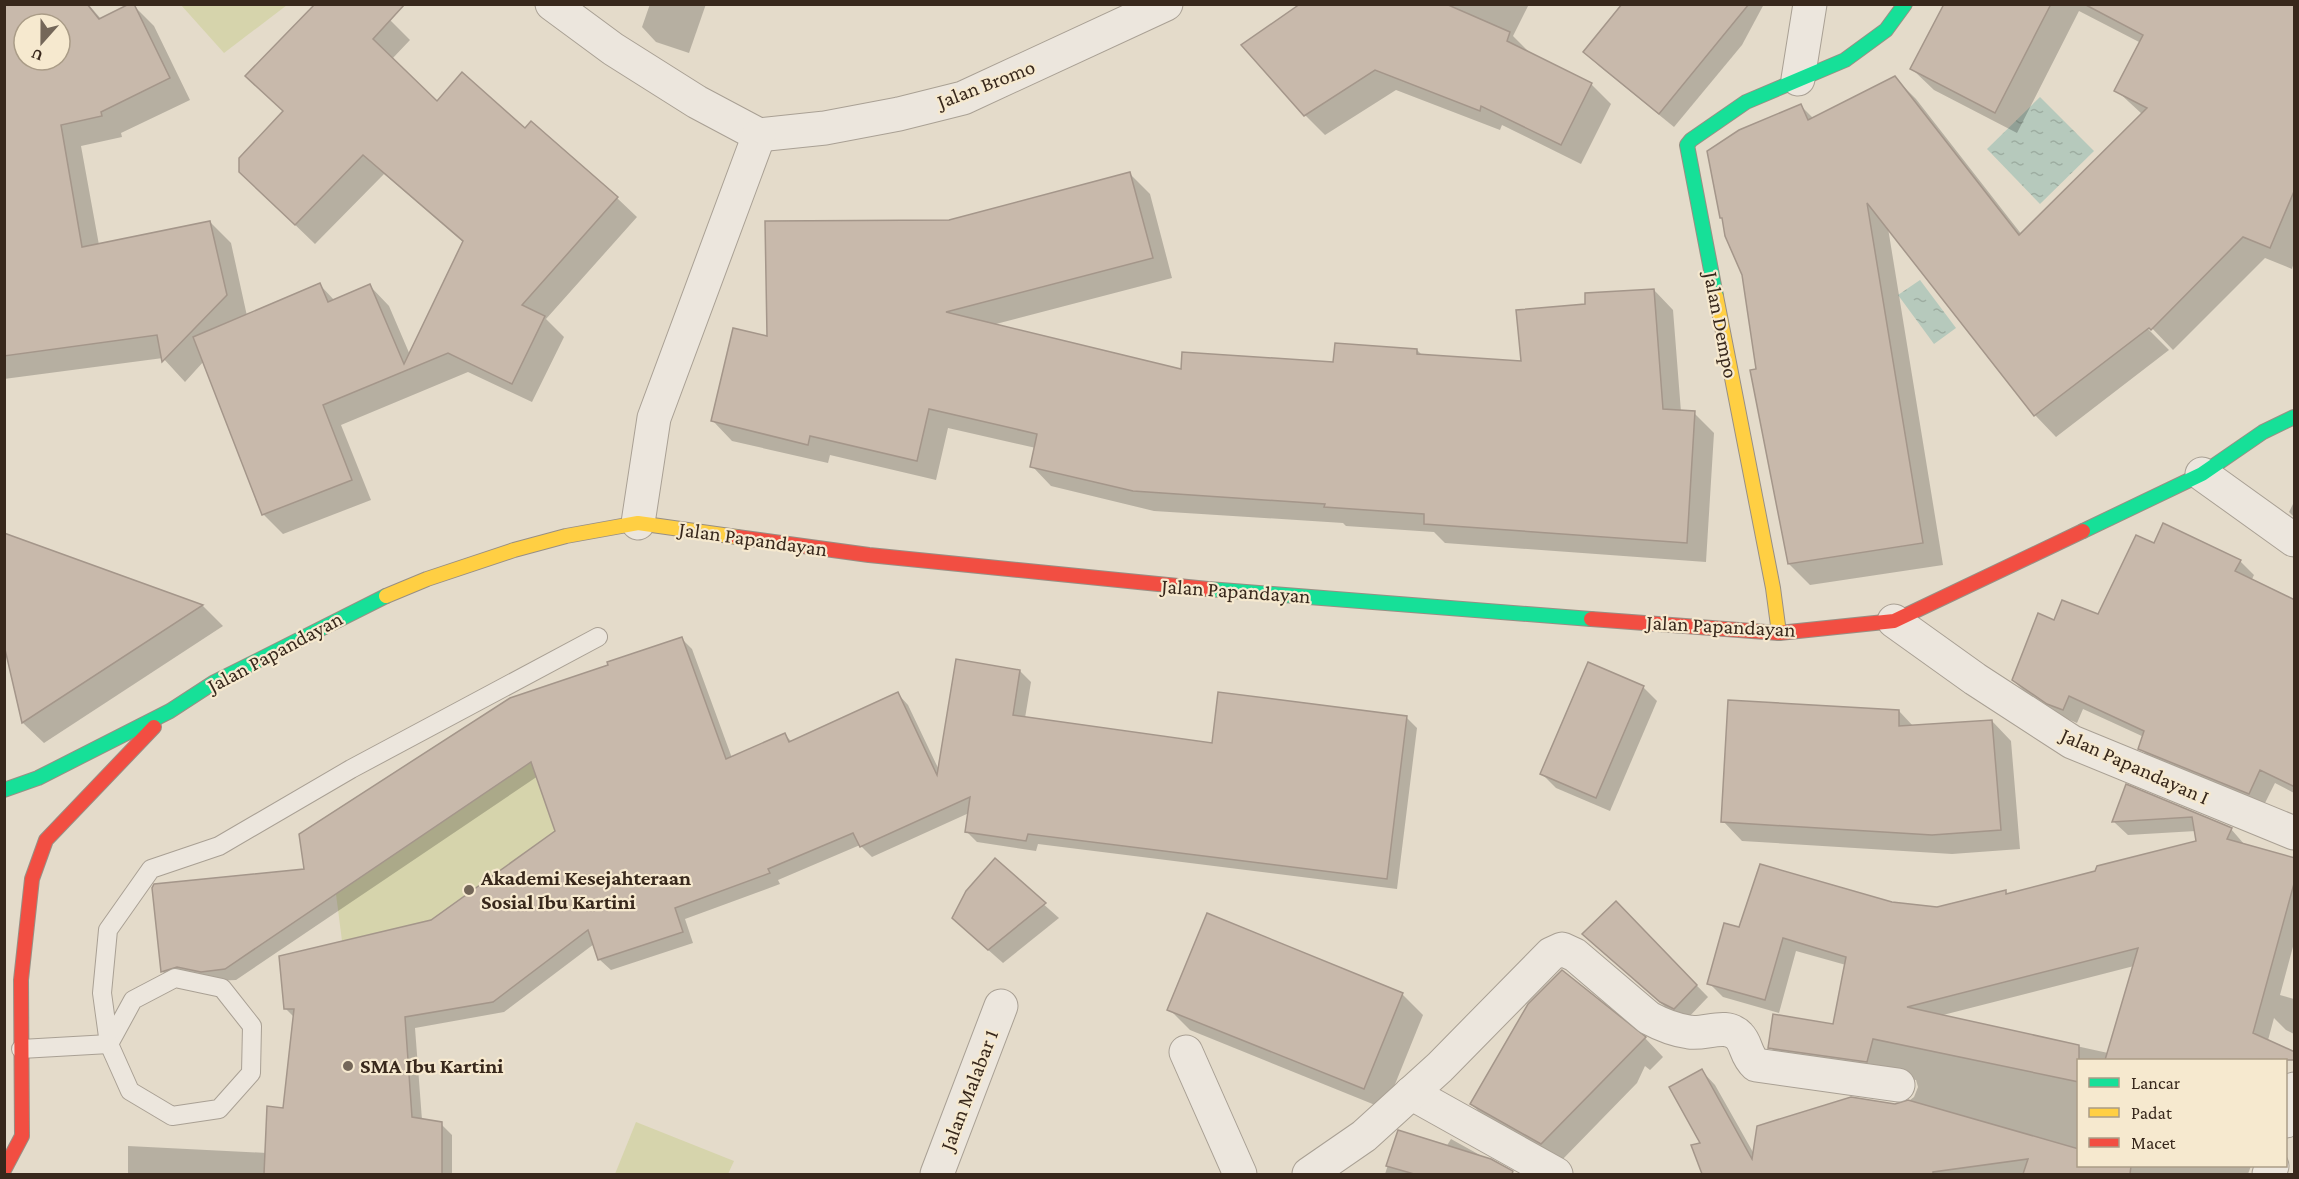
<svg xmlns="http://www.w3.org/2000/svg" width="2299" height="1179" font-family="'Crimson Pro',serif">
<defs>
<pattern id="water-ripples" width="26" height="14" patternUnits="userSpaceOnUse" patternTransform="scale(1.5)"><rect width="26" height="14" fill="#b6c9bc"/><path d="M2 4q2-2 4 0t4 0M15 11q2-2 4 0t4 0" fill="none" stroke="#9dada1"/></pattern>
</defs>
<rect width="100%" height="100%" fill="#e4dbca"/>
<g fill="#d6d4ac">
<path d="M 181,5 L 287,5 L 224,53 Z"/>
<path d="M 531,762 L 555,831 L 431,920 L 342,941 L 336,894 Z"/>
<path d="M 636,1122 L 734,1161 L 728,1174 L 615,1174 Z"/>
</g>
<g fill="url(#water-ripples)">
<path d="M 2040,97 L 2094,151 L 2040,204 L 1987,149 Z"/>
<path d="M 1920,280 L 1956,328 L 1934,344 L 1898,295 Z"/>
</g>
<g fill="#0003" fill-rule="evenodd">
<path d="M 4,4 L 88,4 L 101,19 L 133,5 L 154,26 L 190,100 L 121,133 L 122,137 L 81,146 L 99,245 L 210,222 L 231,243 L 247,316 L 320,285 L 335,301 L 370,286 L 389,306 L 410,355 L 464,243 L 384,174 L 315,244 L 260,191 L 285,112 L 374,4 L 410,40 L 392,59 L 437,104 L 526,130 L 617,198 L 637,217 L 546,319 L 564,337 L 532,402 L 468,372 L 341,425 L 371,500 L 283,534 L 263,514 L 204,361 L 185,382 L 163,358 L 4,379 ZM 24,24 L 60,24 L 60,60 L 24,60 Z"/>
<path d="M 650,4 L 706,4 L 689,53 L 656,42 L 642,27 Z"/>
<path d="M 1303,4 L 1529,4 L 1513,36 L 1531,54 L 1591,84 L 1611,104 L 1581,164 L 1502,125 L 1500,130 L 1396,90 L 1325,135 L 1305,115 Z"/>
<path d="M 1624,4 L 1764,4 L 1742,45 L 1674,127 L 1599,66 L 1585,52 Z"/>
<path d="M 1945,4 L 2294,4 L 2294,262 L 2292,269 L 2265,258 L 2173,350 L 2147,323 L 2144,325 L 2169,350 L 2056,437 L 2035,415 L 1888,228 L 1943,565 L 1810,585 L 1789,564 L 1758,370 L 1801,106 L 1814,119 L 1894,77 L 1916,99 L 2022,235 L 2142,114 L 2116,90 L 2141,43 L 2079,11 L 2017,133 L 1934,90 L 1912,69 Z"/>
<path d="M 1130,174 L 1150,194 L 1172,278 L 992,325 L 1183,371 L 1335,364 L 1417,350 L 1422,355 L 1523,362 L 1587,305 L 1654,290 L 1673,310 L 1681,412 L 1694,413 L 1714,433 L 1706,562 L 1445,543 L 1434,532 L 1346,526 L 1343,523 L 1154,511 L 1051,486 L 1032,466 L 1036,448 L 948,428 L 936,480 L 830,455 L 828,463 L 732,441 L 713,421 L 768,338 L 949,221 Z"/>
<path d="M 2294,502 L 2294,517 L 2289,512 Z"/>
<path d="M 4,534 L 203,606 L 223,626 L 44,743 L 23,723 L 4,638 Z"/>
<path d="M 2154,545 L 2240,561 L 2254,575 L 2251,581 L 2294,602 L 2294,793 L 2275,783 L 2263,807 L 2154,762 L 2140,748 L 2144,737 L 2083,709 L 2077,723 L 2063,717 L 2027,694 L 2013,680 L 2054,622 L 2098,616 Z"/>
<path d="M 681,638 L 692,649 L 732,758 L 785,735 L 792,742 L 898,694 L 908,705 L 939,770 L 1020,671 L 1031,682 L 1025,718 L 1213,744 L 1406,717 L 1417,728 L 1397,889 L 1038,844 L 1036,851 L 977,842 L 966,831 L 969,813 L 872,857 L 860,845 L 778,880 L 780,884 L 685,919 L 693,943 L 611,970 L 600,960 L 594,944 L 504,1012 L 415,1028 L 422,1120 L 441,1124 L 452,1135 L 452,1174 L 128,1174 L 128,1146 L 267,1153 L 285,1109 L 294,1017 L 285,1008 L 431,922 L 556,832 L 538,776 L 236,980 L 173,983 L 163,972 L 153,888 L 306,870 L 610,666 Z"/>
<path d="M 1643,687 L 1657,701 L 1610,811 L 1556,788 L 1542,774 Z"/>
<path d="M 1899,711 L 1914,727 L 1992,721 L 2011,741 L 2020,849 L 1952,854 L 1742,841 L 1723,821 Z"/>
<path d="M 2126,786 L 2231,829 L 2244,844 L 2294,860 L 2294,943 L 2280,995 L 2294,999 L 2294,1034 L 2286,1030 L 2274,1018 L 2267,1044 L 2274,1052 L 2273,1060 L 2078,1060 L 2078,1166 L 2251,1166 L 2248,1174 L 1693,1174 L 1703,1173 L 1702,1071 L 1715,1085 L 1754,1154 L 1895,1105 L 1905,1104 L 1914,1097 L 1918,1087 L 1916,1080 L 1784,1061 L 1770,1047 L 1834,1026 L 1846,965 L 1796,951 L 1779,1013 L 1723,997 L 1709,983 L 1740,929 L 1892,904 L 1937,909 L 2005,891 L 2009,895 L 2097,872 L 2198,842 L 2196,831 L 2128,835 L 2114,822 ZM 2134,966 L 2108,1053 L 1939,1016 Z"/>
<path d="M 995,861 L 1059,918 L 1003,963 L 969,933 Z"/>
<path d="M 1616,903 L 1708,997 L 1686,1020 L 1673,1014 L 1584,934 Z"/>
<path d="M 1208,915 L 1402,994 L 1423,1015 L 1385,1109 L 1190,1030 L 1169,1009 Z"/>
<path d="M 1562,972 L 1645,1038 L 1663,1057 L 1650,1070 L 1645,1066 L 1637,1083 L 1560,1162 L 1490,1122 L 1471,1104 Z"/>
<path d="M 1399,1132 L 1446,1147 L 1451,1139 L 1514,1174 L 1385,1174 Z"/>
</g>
<g fill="#c8b9ab" stroke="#a4968a" stroke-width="1.5" fill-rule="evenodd">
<path d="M 4,4 L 87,4 L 99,19 L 129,4 L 134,4 L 170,78 L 101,112 L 102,116 L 61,125 L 82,247 L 210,221 L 227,295 L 162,362 L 157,335 L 4,356 ZM 24,24 L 60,24 L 60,60 L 24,60 Z"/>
<path d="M 315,4 L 405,4 L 373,39 L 437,101 L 462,72 L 525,128 L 531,121 L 618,197 L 522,305 L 545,316 L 512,384 L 448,353 L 323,405 L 352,480 L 262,515 L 193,337 L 320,283 L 328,302 L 370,284 L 404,364 L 463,241 L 363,155 L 295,225 L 239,172 L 239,158 L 283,111 L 245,76 Z"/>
<path d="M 1300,4 L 1446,4 L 1510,32 L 1507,41 L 1592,83 L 1561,145 L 1481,106 L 1480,111 L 1375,70 L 1304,116 L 1241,45 Z"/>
<path d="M 1622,4 L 1749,4 L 1659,114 L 1583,52 Z"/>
<path d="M 1944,4 L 2051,4 L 1995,113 L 1910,69 Z"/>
<path d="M 2084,4 L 2295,4 L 2295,189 L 2270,248 L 2243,237 L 2151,330 L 2149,328 L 2034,416 L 1867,203 L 1923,543 L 1788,564 L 1750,370 L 1756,369 L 1742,275 L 1725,236 L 1722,218 L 1720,218 L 1707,151 L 1739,130 L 1801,104 L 1808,120 L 1895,76 L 2019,235 L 2147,108 L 2114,91 L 2143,35 Z"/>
<path d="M 1130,172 L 1153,258 L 946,312 L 1181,369 L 1182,352 L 1333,362 L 1335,343 L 1417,349 L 1417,354 L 1521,361 L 1516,310 L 1585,304 L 1585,293 L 1654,289 L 1663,409 L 1695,411 L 1687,543 L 1424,524 L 1424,514 L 1324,507 L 1325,504 L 1133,491 L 1030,467 L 1037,434 L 929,409 L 917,461 L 810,436 L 808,445 L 711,421 L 733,328 L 767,336 L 765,221 L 949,220 Z"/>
<path d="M 2163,523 L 2241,560 L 2235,571 L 2295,600 L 2295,787 L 2260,770 L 2249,794 L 2138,749 L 2144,731 L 2069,696 L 2063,710 L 2047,704 L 2012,680 L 2038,613 L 2054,620 L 2062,600 L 2098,614 L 2136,535 L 2154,543 Z"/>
<path d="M 4,533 L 203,605 L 22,723 L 4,645 Z"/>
<path d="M 682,637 L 726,759 L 785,733 L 789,742 L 898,692 L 937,775 L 956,659 L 1020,670 L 1013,715 L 1212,743 L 1218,692 L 1407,716 L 1387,879 L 1028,834 L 1026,841 L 965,832 L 970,797 L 860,847 L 853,833 L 768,869 L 770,873 L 675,908 L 683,932 L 598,960 L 588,930 L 493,1002 L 405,1017 L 412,1117 L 442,1122 L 442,1174 L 264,1174 L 267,1106 L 283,1108 L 294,1009 L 284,1009 L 279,956 L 431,920 L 555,831 L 531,762 L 225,969 L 201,972 L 177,967 L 161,972 L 152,888 L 154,884 L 304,869 L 299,834 L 510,698 L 608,665 L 607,662 Z"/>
<path d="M 1588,662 L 1644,686 L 1596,798 L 1540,774 Z"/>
<path d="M 1728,700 L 1899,710 L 1899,726 L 1992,720 L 2001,830 L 1932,835 L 1721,822 Z"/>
<path d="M 2126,784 L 2232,828 L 2227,839 L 2295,858 L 2295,880 L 2253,1033 L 2295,1052 L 2295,1060 L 2105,1060 L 2138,948 L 1907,1007 L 2079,1045 L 2079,1082 L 1873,1039 L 1867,1062 L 1768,1048 L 1773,1014 L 1833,1024 L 1846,957 L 1783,938 L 1765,1000 L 1707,984 L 1724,923 L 1739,927 L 1760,864 L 1892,902 L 1937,907 L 2006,890 L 2006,894 L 2095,871 L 2097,866 L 2196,841 L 2192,817 L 2112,822 Z"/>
<path d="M 995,858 L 1046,903 L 988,950 L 952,918 L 966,891 Z"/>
<path d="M 1616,901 L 1697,985 L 1674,1009 L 1660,1002 L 1582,934 Z"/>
<path d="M 1207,913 L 1403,993 L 1364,1089 L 1167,1010 Z"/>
<path d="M 1562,970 L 1646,1037 L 1541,1144 L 1470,1104 L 1528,1004 Z"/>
<path d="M 1702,1069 L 1752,1159 L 1757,1126 L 1851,1097 L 1895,1104 L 1908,1100 L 2079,1149 L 2079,1166 L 2131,1166 L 2130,1174 L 2023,1174 L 2028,1159 L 1933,1172 L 1933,1174 L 1702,1174 L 1691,1145 L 1700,1143 L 1669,1087 Z"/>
<path d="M 1398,1130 L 1491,1159 L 1513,1171 L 1512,1174 L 1414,1174 L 1386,1166 Z"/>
</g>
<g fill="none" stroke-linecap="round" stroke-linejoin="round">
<g stroke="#a9a094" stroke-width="20">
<g id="lane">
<path d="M 109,1044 L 133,1000 L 175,978 L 222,988 L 252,1026 L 251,1073 L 219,1109 L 172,1116 L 130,1091 L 109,1044 L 102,993 L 108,930 L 151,869 L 219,846 L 351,769 L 598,637"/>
<path d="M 21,1049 L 109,1044"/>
</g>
</g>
<g stroke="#a9a094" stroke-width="35">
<g id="street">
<path d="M 552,4 L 613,49 L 697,102 L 759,135 L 825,128 L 899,114 L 963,98 L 1166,4"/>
<path d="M 1798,79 L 1810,4"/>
<path d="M 2202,474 L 2294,540"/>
<path d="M 638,523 L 654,418 L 759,135"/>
<path d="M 1894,621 L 1975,679 L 2072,742 L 2294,833"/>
<path d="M 1186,1052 L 1240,1174"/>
<path d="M 1411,1093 L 1556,1174"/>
<path d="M 2286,1121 L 2294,1089"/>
<path d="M 937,1174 L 1001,1006"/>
<path d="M 1309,1174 L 1364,1136 L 1440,1067 L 1551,954 L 1562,949 L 1575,955 L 1649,1018 C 1662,1025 1675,1030 1689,1032 C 1705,1035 1726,1022 1739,1036 C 1747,1044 1745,1055 1756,1065 L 1898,1085"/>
<path d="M 2269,1174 L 2272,1166"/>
</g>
</g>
<g stroke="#988f84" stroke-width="16">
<g id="fast">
<path d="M 1716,296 L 1687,145 L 1691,140 L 1746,102 L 1845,60 L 1886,30 L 1905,4"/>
<path d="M 2083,531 L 2202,474 L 2263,432 L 2294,417"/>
<path d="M 1208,589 L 1591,619"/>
<path d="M 4,790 L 38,778 L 170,711 L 213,683 L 386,596"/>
</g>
</g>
<g stroke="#988f84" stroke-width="16">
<g id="slow">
<path d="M 1716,296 L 1773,588 L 1779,633"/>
<path d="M 386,596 L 427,579 L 514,550 L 566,536 L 638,523 L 737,537"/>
</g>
</g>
<g stroke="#988f84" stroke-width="16">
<g id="jam">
<path d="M 737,537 L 869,555 L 1208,589"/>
<path d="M 1591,619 L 1779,633 L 1894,621 L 2083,531"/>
<path d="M 4,1170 L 22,1136 L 21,980 L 32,879 L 46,840 L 154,727"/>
</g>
</g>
<use href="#lane" stroke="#ece6dd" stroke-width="18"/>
<use href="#street" stroke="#ece6dd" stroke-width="33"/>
<use href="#fast" stroke="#16e098" stroke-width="14"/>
<use href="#slow" stroke="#ffcf43" stroke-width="14"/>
<use href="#jam" stroke="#f24e42" stroke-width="14"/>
</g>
<g fill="#746759" stroke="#f6e9cf" stroke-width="2">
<circle cx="469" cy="890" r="6"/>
<circle cx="348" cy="1066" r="6"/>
</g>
<g text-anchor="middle" stroke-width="4.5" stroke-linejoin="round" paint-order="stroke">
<g font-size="21" fill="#38281c" stroke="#f6e9cf">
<text transform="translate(986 84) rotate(-21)" y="7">Jalan Bromo</text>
<text transform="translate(1721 325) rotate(79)" y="7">Jalan Dempo</text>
<text transform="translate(753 539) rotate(8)" y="7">Jalan Papandayan</text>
<text transform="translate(1236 591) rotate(4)" y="7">Jalan Papandayan</text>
<text transform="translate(1721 626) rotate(3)" y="7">Jalan Papandayan</text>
<text transform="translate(275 652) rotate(-28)" y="7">Jalan Papandayan</text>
<text transform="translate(2135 766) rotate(24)" y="7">Jalan Papandayan I</text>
<text transform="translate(969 1090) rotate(-69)" y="7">Jalan Malabar 1</text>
</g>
<g font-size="21" font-weight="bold" fill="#38281c" stroke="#f6e9cf" text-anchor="start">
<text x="481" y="885">Akademi Kesejahteraan<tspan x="481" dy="24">Sosial Ibu Kartini</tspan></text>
<text x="360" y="1073">SMA Ibu Kartini</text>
</g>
</g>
<rect width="2299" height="1179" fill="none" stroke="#38281c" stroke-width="12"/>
<rect x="2077" y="1059" width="210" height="108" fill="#f6e9cf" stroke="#aa9c87" stroke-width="1.5"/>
<rect x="2089" y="1078" width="30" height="9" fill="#16e098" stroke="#aa9c87" stroke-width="1.5"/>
<text x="2131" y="1089" font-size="18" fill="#38281c">Lancar</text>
<rect x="2089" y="1108" width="30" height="9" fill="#ffcf43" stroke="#aa9c87" stroke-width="1.5"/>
<text x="2131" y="1119" font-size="18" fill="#38281c">Padat</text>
<rect x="2089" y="1138" width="30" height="9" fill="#f24e42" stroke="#aa9c87" stroke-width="1.5"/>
<text x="2131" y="1149" font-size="18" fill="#38281c">Macet</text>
<g transform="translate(42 42) rotate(201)"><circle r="28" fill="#f6e9cf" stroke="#aa9c87" stroke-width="1.5"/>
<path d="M0-4.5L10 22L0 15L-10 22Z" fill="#746759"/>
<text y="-9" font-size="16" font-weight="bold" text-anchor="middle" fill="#38281c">U</text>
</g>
</svg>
